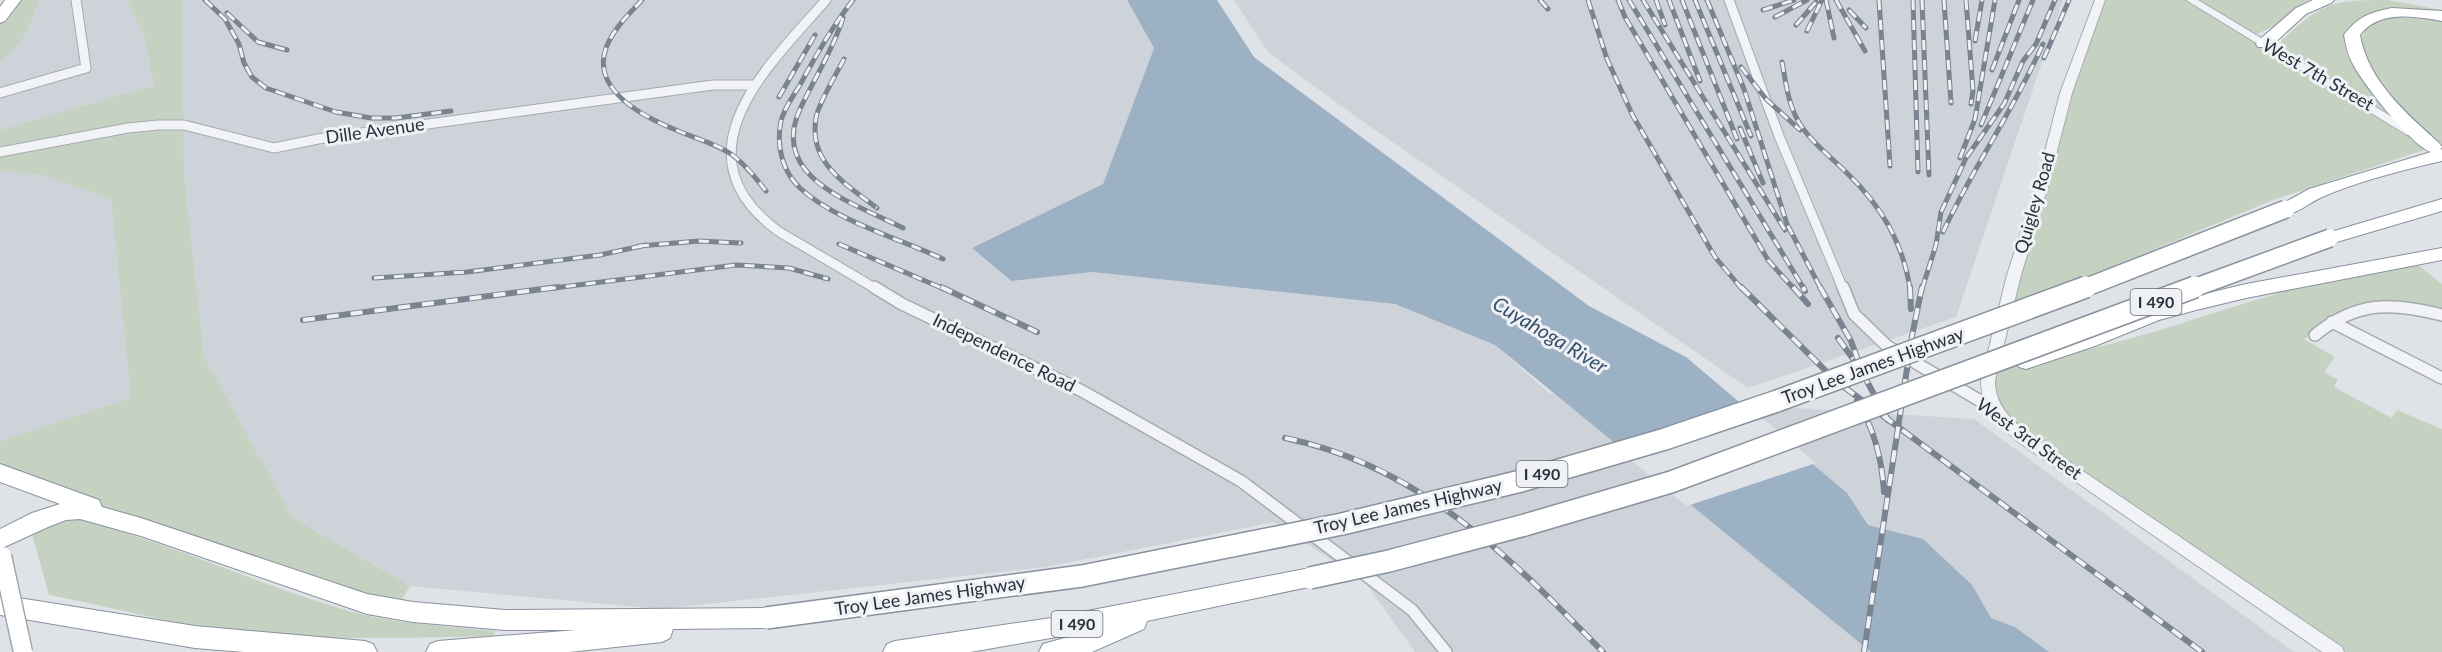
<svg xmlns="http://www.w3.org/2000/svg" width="2442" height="652" font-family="Lato,sans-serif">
<rect width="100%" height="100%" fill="#dfe3e7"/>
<g fill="#ced2d9">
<path d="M 40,0 L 127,0 L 144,37 L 154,85 L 0,130 L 0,62 L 11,51 L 31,25 L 34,9 Z"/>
<path d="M 183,0 L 1127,0 L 1154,48 L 1103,184 L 972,248 L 1010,281 L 1092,272 L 1395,304 L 1495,345 L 1549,393 L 1974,419 L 2294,652 L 1415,652 L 1365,582 L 1274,522 L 1046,567 L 660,609 L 410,586 L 293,518 L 204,356 L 184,174 Z"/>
<path d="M 1234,0 L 2063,0 L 1956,317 L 1748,388 L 1355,116 L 1268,52 Z"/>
<path d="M 0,171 L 42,175 L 111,199 L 131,398 L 0,441 Z"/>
</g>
<g fill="#c5d1c1">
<path d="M 13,0 L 40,0 C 35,8 34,14 31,23 C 26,37 11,52 0,62 L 0,18 Z"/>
<path d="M 127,0 L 183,0 L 184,174 L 204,356 L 293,518 L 410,586 L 396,609 L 0,472 L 0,441 L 131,398 L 111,199 L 42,175 L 0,171 L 0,130 L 154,85 L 144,37 Z"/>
<path d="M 2100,0 L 2311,0 C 2294,4 2285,19 2270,28 C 2264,31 2258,33 2252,36 L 2433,147 L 2273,200 L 2005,311 Z"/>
<path d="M 2387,0 L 2442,10 L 2442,14 C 2412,14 2367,3 2347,31 L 2393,116 L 2296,58 L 2282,46 L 2281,41 C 2323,3 2330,0 2387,0 Z"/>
<path d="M 2394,17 L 2442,19 L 2442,145 C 2405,115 2379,88 2359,44 C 2364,25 2376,21 2394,17 Z"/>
<path d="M 2412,260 L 2442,284 L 2442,315 L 2370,308 L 2304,339 L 2335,357 L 2324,372 L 2338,380 L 2334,387 L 2392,418 L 2397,410 L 2442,429 L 2442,652 L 2336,652 L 2003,420 L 1988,380 L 1992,363 C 2064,360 2133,339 2201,317 C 2270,295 2341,274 2412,260 Z"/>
<path d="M 66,516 C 161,539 249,581 342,609 C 391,624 445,626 495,631 L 493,636 C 399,638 303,642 210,628 C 156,620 103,605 49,595 L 32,534 Z"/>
</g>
<path fill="#9db1c5" d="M 1127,0 L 1217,0 L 1254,57 L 1589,306 L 1686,357 L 1847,493 L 1868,525 L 1923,539 L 1972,585 L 1991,618 L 2015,627 L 2049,652 L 1871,652 L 1495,345 L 1395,304 L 1092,272 L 1011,281 L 972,248 L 1103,184 L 1154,48 Z"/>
<path fill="#dfe3e7" d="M 1746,404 L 1816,463 L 1687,506 L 1613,446 Z"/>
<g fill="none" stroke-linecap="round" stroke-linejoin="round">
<g stroke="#a5aab1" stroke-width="11">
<g id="minor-far1">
<path d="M 826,0 C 769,65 676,151 774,228 C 783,235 795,241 805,247 C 829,261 853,275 876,289"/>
<path d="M 1729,0 L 1779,136 L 1843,289"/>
<path d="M 0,93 L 86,68 L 76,0"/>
<path d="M 0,152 L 128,128 L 158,125 L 184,125 L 274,148 L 318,139 L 713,85 L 754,85"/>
</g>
</g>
<g stroke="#a5aab1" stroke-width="14">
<g id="minor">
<path d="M 874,287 L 902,304 L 1082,391 L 1241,481 L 1412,610 L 1446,652"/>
<path d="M 1843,287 L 1854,314 L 1887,346 L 1994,409"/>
<path d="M 2332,322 L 2442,378"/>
<path d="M 2315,335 C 2357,301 2391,302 2442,315"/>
</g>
</g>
<g stroke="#a5aab1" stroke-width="2">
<g id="tertiary">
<path d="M 2095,0 L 2105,0 L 2072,93 L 2048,186 L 2021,275 L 1995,380 C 1995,405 2009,417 2027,433 L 2342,647 L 2344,652 L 2322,652 L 2017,441 C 1997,424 1981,407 1981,380 L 2007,275 L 2036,186 L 2060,93 Z"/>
<path d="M 2186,0 L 2198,0 L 2417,132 L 2415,135 L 2407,135 Z"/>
</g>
</g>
<g stroke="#88919d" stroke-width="2">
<g id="motorway">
<path d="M 5,0 L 21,0 L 5,21 L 0,23 L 0,7 Z"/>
<path d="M 2313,0 L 2334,0 L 2331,3 L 2306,14 L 2270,47 L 2258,47 L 2256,44 L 2258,41 L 2296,8 Z"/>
<path d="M 2392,8 L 2442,11 L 2442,21 C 2414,16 2379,10 2360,35 C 2368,81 2406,113 2439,143 L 2442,147 L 2440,150 L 2442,149 L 2442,161 C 2402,170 2359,181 2322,197 C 2308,203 2295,217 2280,213 L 2277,209 L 2280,205 L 2309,189 L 2431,152 C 2412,146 2364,85 2354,66 C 2348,56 2346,46 2344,35 C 2357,17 2371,12 2392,8 Z"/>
<path d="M 2442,199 L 2442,211 L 2330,244 L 2324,242 L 2321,238 L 2324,234 Z"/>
<path d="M 2442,248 L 2442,260 L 2246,298 L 2196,310 L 2159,320 L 2095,346 L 2026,369 L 2019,367 L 2016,362 L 2019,357 L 2081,336 L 2147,309 L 2196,296 L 2246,284 Z"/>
<path d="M 0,464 L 99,500 L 102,507 L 141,518 L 367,594 L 413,602 L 505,610 L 766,608 L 774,611 L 778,618 L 774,625 L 766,628 L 673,629 L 670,638 L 662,642 L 569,652 L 426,652 L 430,644 L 438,641 L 577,630 L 505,630 L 413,622 L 367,614 L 141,536 L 80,519 L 66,520 L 48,527 L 0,549 L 0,529 L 32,513 L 60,504 L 0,482 Z"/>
<path d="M 1310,568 L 1318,571 L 1321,578 L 1318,585 L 1147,621 L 1144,629 L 1092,652 L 1039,652 L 1043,644 L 1086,632 L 970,652 L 883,652 L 887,644 L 895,641 L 1051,618 Z"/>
<path d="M 0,595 L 195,626 L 365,641 L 373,644 L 377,652 L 244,652 L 195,648 L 0,615 Z"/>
</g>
</g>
<use href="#minor-far1" stroke="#f2f3f6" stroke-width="9"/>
<use href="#minor" stroke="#f2f3f6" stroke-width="11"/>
<use href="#tertiary" fill="#f2f3f6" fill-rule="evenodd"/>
<use href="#motorway" fill="#fff" fill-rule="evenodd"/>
<g stroke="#7a8390" stroke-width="5">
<g id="rail-far1">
<path d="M 205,0 L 225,19 L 239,44 L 244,63 L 252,77 L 266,88 L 336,112 L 371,118 L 396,118 L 451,111"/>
<path d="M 642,0 C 629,14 613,29 606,48 C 591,90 644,117 676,130 C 694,138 715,143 731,154 C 745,164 756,178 766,191"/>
<path d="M 853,0 C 832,27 816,55 800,85 C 793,96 784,109 781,121 C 776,146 782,171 800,188 C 834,220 900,239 943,259"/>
<path d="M 1540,0 L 1548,9"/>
<path d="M 1588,0 L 1607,59 L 1633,116 L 1715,257 L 1742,289"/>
<path d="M 1618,0 L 1625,17 L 1768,260 L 1794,289"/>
<path d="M 1629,0 L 1804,289"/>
<path d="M 1643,0 L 1785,230"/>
<path d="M 1656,0 L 1665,25"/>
<path d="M 1669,0 L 1700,81"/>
<path d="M 1682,0 L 1737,139"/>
<path d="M 1695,0 L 1751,136"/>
<path d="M 1707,0 L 1744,89 L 1787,224 L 1821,289"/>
<path d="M 1826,0 L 1834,38"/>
<path d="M 1836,0 L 1865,51"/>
<path d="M 1879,0 L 1890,166"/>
<path d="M 1913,0 L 1918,172"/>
<path d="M 1922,0 L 1929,175"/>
<path d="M 1944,0 L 1951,103"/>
<path d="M 1966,0 L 1973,91 L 1971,104"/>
<path d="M 1763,10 L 1794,0"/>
<path d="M 1849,10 L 1866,28"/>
<path d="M 227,13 L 258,42 L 287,50"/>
<path d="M 1775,17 L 1807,0"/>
<path d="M 843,18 C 833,50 814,79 800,109 C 768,179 857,204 903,228"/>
<path d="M 1796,25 L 1816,2"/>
<path d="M 1807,31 L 1822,0"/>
<path d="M 1975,41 L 1982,0"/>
<path d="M 2044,58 L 2069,0"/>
<path d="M 844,59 C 837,73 818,104 816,118 C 808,163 846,184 877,208"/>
<path d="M 1782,62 C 1786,83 1788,105 1800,124 C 1812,143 1831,157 1847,173 C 1881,206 1903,242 1910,289"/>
<path d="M 1741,67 L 1766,99 L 1800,130"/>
<path d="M 1992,70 L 2019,0"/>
<path d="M 779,97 L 815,35"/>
<path d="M 1981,125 L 2033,0"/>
<path d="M 1740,128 L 1763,183"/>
<path d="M 1960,158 L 1975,119 L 1995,0"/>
<path d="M 1943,232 C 1973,168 2014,109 2043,44"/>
<path d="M 839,244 L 944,289"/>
<path d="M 639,246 L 699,241 L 741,243"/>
<path d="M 374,278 L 467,272 L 600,255 L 646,245"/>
<path d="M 546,289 L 736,265 L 789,268 L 828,279"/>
<path d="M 1922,289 L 1936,245 L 1941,212 L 1966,158 L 2004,104 L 2023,61 L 2036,44 L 2055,0"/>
</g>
</g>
<g stroke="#7a8390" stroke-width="6">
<g id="rail">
<path d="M 941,287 L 1037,332"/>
<path d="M 1741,287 L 1836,381 L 2202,652"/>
<path d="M 1793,287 L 1808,304"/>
<path d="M 1803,287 L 1805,291"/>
<path d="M 1820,287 L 1851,341 L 1863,374 L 1888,420"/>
<path d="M 1910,287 L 1911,309"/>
<path d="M 303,320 L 558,287"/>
<path d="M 1838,338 L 1853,359"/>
<path d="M 1857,401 C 1874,428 1882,460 1884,492"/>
<path d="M 1285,438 C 1420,466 1510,557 1603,652"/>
<path d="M 1864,652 L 1912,336 L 1922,287"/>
</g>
</g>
<use href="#rail-far1" stroke="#eff1f5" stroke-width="3" stroke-dasharray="10" stroke-linecap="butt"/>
<use href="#rail" stroke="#eff1f5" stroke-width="4" stroke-dasharray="12" stroke-linecap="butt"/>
<g stroke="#a0a7b2" stroke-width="21" stroke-linecap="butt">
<path id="primary-bridge" d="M 2,556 L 23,652"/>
</g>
<g stroke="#88919d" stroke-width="20" stroke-linecap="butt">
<g id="motorway-bridge-far1">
<path d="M 2082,289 L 2286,209"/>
<path d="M 2191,289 L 2330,238"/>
</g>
</g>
<g stroke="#88919d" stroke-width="24" stroke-linecap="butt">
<g id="motorway-bridge">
<path d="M 1310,578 L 1389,561 L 1525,525 L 1671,482 L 2195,287"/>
<path d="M 766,618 L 1082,576 L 1342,524 L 1521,481 L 1665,439 L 1777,401 L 2086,287"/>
</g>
</g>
<use href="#primary-bridge" stroke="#fff" stroke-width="18"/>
<use href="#motorway-bridge-far1" stroke="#fff" stroke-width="17"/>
<use href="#motorway-bridge" stroke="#fff" stroke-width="21"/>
</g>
<g text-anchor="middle" stroke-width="6" stroke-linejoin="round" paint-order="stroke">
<g fill="#eff1f5" stroke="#646b74" stroke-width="1.5">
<rect x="2130.5" y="289" width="51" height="26" rx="4.5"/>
<rect x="1516.5" y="461" width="51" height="26" rx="4.5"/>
<rect x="1051.5" y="611" width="51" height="26" rx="4.5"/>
</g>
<g font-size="16" font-weight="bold" fill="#29313d">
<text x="2156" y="308">I 490</text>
<text x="1542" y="480">I 490</text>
<text x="1077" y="630">I 490</text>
</g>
<g font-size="18" fill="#29313d" stroke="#eff1f5">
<text transform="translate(2318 75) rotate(30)" y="6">West 7th Street</text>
<text transform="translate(375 131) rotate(-8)" y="6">Dille Avenue</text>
<text transform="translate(2035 203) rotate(-74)" y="6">Quigley Road</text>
<text transform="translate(1004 353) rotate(26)" y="6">Independence Road</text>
<text transform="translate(1873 366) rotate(-20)" y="6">Troy Lee James Highway</text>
<text transform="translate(2029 439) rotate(36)" y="6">West 3rd Street</text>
<text transform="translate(1408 507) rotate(-13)" y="6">Troy Lee James Highway</text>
<text transform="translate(930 596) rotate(-8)" y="6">Troy Lee James Highway</text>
</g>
<g font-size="20" font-style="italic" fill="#37506e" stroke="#eff1f5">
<text transform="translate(1550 335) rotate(31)" y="7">Cuyahoga River</text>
</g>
</g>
</svg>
